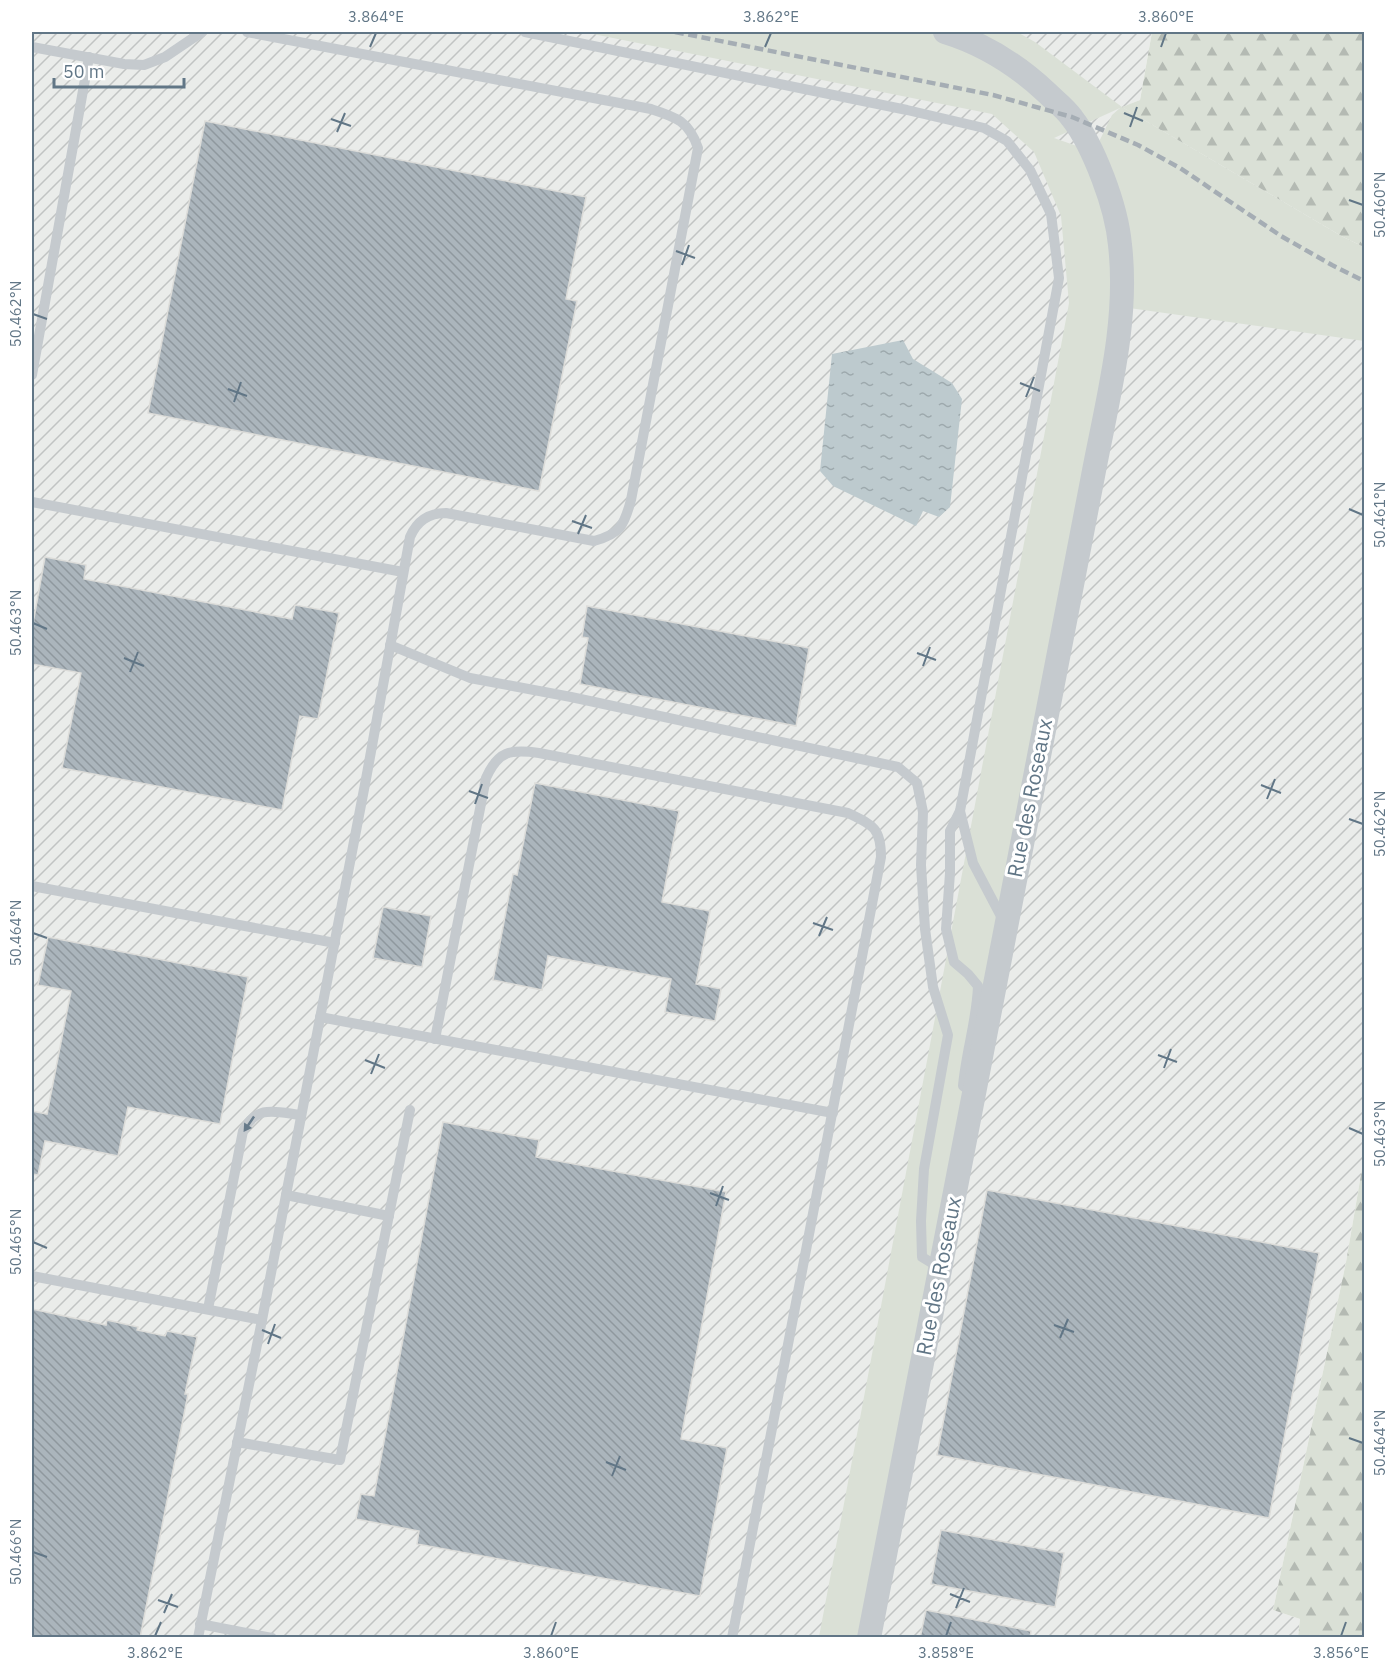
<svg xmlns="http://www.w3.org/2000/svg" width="1396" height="1669" font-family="'IBM Plex Sans',sans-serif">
<defs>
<pattern id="industrial-furrows" width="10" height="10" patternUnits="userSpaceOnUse" patternTransform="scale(1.5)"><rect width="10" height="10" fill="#eaecea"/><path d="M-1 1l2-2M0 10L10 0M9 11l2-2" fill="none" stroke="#c1c4c3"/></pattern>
<pattern id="forest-firs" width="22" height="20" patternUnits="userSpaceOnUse" patternTransform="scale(1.5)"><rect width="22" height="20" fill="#dae0d6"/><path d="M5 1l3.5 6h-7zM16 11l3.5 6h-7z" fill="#b4bab3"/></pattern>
<pattern id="water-ripples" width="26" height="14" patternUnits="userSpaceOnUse" patternTransform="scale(1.5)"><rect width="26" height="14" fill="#bdcace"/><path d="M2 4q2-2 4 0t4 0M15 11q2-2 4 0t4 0" fill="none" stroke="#9da9ad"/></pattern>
<pattern id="building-back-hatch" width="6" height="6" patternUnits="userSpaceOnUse" patternTransform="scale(1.5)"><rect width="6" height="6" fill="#abb5bc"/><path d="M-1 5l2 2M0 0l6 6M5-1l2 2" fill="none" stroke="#8f989e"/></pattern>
</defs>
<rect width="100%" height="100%" fill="#fafaf7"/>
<path fill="url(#industrial-furrows)" d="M 32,32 L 1152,32 L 1140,100 L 1123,107 L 1343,237 L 1364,247 L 1364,1157 L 1346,1262 L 1273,1610 L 1300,1619 L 1298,1637 L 32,1638 Z"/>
<path fill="#dae0d6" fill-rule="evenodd" d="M 583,32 L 1017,32 L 1035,42 L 1122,107 L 1343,237 L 1364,247 L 1364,341 L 1122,307 L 869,1637 L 819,1637 L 1069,303 L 1061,216 L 1034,152 L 992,114 ZM 1120,108 L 1112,115 L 1094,152 L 1054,138 Z"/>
<g fill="url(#forest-firs)">
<path d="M 1152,32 L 1364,32 L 1364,247 L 1343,237 L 1122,107 L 1140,100 Z"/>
<path d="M 1364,1157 L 1364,1637 L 1298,1637 L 1300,1619 L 1273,1610 L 1346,1262 Z"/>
</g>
<path fill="url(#water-ripples)" d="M 903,340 L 913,359 L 952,383 L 962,399 L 950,507 L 939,517 L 923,511 L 916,526 L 833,486 L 820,471 L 832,354 Z"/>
<g fill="url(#building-back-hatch)" stroke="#dcdcd9" stroke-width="1.5">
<path d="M 205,121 L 586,197 L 566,299 L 577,301 L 539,491 L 148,413 Z"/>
<path d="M 45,557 L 86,565 L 84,579 L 292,619 L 295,605 L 339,613 L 318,719 L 300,716 L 282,810 L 62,768 L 81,673 L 32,664 L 32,629 Z"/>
<path d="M 587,606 L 809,648 L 796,726 L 580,684 L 588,638 L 582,637 Z"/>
<path d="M 535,783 L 679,811 L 662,902 L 710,911 L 696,984 L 721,989 L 715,1021 L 665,1012 L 671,979 L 548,956 L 542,990 L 493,980 L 513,874 L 517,875 Z"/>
<path d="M 383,907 L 431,916 L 422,967 L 373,958 Z"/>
<path d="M 48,937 L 248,977 L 220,1124 L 128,1107 L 118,1156 L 45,1141 L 38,1175 L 32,1174 L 32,1111 L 47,1114 L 71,991 L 38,985 Z"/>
<path d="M 443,1122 L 539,1140 L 536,1157 L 726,1192 L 681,1439 L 727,1448 L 700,1596 L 417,1544 L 419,1531 L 356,1519 L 361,1494 L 374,1496 Z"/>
<path d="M 987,1190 L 1319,1253 L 1269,1518 L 937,1455 Z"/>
<path d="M 32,1309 L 106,1325 L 107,1320 L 138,1327 L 137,1330 L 165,1336 L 167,1331 L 197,1337 L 185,1394 L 188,1394 L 140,1638 L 32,1638 Z"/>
<path d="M 941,1530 L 1064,1553 L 1055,1607 L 931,1584 Z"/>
<path d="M 926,1610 L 1031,1631 L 1030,1638 L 920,1638 Z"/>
</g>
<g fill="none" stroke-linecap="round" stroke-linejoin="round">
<g stroke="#c5cace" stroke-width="10">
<path d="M 247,32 L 651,109 C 676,117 689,121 698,148 L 631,500 C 624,526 620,534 594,541 L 446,513 C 428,513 417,521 410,537 L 366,779 L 262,1320"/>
<path d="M 525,32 L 907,110 L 984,128 L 1007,141 L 1030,170 L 1051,214 L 1059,278 L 960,811 L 973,863 L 1004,922"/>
<path d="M 32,47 L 124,64 L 144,65 L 165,57 L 202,32"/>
<path d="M 32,375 L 89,57"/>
<path d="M 32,502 L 403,572"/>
<path d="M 390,645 L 470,678 L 571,697 L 898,767 L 917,783 L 923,812 L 921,865 L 925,929 L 933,987 L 948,1035 L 924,1169 L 921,1221 L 922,1257 L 940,1268"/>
<path d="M 960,811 L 950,831 L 950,873 L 946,929 L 954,962 L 968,974 L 978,986 C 977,1019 966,1052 963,1086 L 974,1094"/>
<path d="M 32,886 L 335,943"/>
<path d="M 320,1017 L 833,1113"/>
<path d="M 435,1039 L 486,778 C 498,751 510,749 539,753 L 848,813 C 873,825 881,828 881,857 L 732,1638"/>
<path d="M 286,1195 L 389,1216"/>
<path d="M 32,1276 L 262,1320 L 198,1638"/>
<path d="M 208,1309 L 243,1131 C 257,1104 276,1112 301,1115"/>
<path d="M 237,1442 L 340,1460 L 410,1110"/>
<path d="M 200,1624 L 272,1638"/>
</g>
<path stroke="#c5cace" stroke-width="24" d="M 869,1638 L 1093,476 C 1107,401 1129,322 1120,245 C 1118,223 1111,199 1103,178 C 1095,157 1086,136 1072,118 C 1065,108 1054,100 1046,92 C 1016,64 984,44 945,32"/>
<path stroke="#a5adb4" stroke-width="4.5" stroke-dasharray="9 4.5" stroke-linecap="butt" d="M 675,32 L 993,95 L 1072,117 L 1138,145 L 1180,168 L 1281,236 L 1332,265 L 1364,281"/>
</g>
<defs><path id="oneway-solid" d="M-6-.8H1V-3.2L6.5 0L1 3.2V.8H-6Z" transform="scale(1.5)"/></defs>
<use fill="#667a8a" href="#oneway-solid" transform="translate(249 1124) rotate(124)"/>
<path fill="none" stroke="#617686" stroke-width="2" d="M 370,47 L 376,33M 765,47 L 771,33M 1161,47 L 1166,33M 1124,113 L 1143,121M 331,119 L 351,126M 1130,127 L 1137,107M 337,132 L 345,113M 1349,200 L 1363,205M 676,251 L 695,258M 682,265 L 689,245M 33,314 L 47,319M 1020,383 L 1040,391M 228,389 L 247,396M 1026,397 L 1034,377M 234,402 L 241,382M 1349,509 L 1363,515M 572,521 L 592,528M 578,534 L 586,515M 33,623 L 47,629M 917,653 L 936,660M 124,658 L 144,666M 923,666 L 930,647M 130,672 L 138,652M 1261,785 L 1281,793M 469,791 L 488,798M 1267,799 L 1275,779M 475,804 L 482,784M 1349,819 L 1363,824M 813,923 L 833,930M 33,933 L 47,938M 819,936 L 827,917M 1158,1055 L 1177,1062M 365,1060 L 385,1068M 1164,1068 L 1171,1049M 371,1074 L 379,1054M 1349,1128 L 1363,1134M 710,1193 L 729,1200M 716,1206 L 723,1186M 33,1242 L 47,1248M 1054,1325 L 1074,1332M 262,1330 L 281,1338M 1060,1338 L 1068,1319M 268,1344 L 275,1324M 1349,1438 L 1363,1443M 606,1462 L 626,1470M 612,1476 L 620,1456M 33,1552 L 47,1557M 950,1594 L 970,1602M 158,1600 L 178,1607M 956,1608 L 964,1588M 164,1613 L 172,1594M 155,1636 L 161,1622M 551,1636 L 556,1622M 946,1636 L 951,1622M 1341,1636 L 1346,1622"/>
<g text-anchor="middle" stroke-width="6" stroke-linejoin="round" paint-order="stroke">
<g font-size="21" fill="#617686" stroke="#fff">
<text transform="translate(1030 798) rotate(-79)" y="7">Rue des Roseaux</text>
<text transform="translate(939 1276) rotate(-79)" y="7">Rue des Roseaux</text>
</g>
</g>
<rect width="1396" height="1669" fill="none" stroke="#ffffff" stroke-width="66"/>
<path d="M54 78v9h130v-9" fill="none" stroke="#617686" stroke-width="3"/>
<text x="63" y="78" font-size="18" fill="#617686" stroke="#ffffff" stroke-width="4.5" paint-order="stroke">50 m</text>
<rect x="33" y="33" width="1330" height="1603" fill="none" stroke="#617686" stroke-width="2"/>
<g font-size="15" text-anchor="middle" fill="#617686">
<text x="376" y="22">3.864°E</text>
<text x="771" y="22">3.862°E</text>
<text x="1166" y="22">3.860°E</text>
<text transform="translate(1380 205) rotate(-90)" y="5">50.460°N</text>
<text transform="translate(16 314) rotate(-90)" y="5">50.462°N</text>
<text transform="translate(1380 515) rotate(-90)" y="5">50.461°N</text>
<text transform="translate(16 623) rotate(-90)" y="5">50.463°N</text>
<text transform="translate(1380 824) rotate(-90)" y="5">50.462°N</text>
<text transform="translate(16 933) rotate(-90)" y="5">50.464°N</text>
<text transform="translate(1380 1134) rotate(-90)" y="5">50.463°N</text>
<text transform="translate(16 1242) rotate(-90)" y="5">50.465°N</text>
<text transform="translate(1380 1443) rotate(-90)" y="5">50.464°N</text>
<text transform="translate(16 1552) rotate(-90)" y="5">50.466°N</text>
<text x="155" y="1658">3.862°E</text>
<text x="551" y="1658">3.860°E</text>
<text x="946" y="1658">3.858°E</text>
<text x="1341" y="1658">3.856°E</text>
</g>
</svg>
